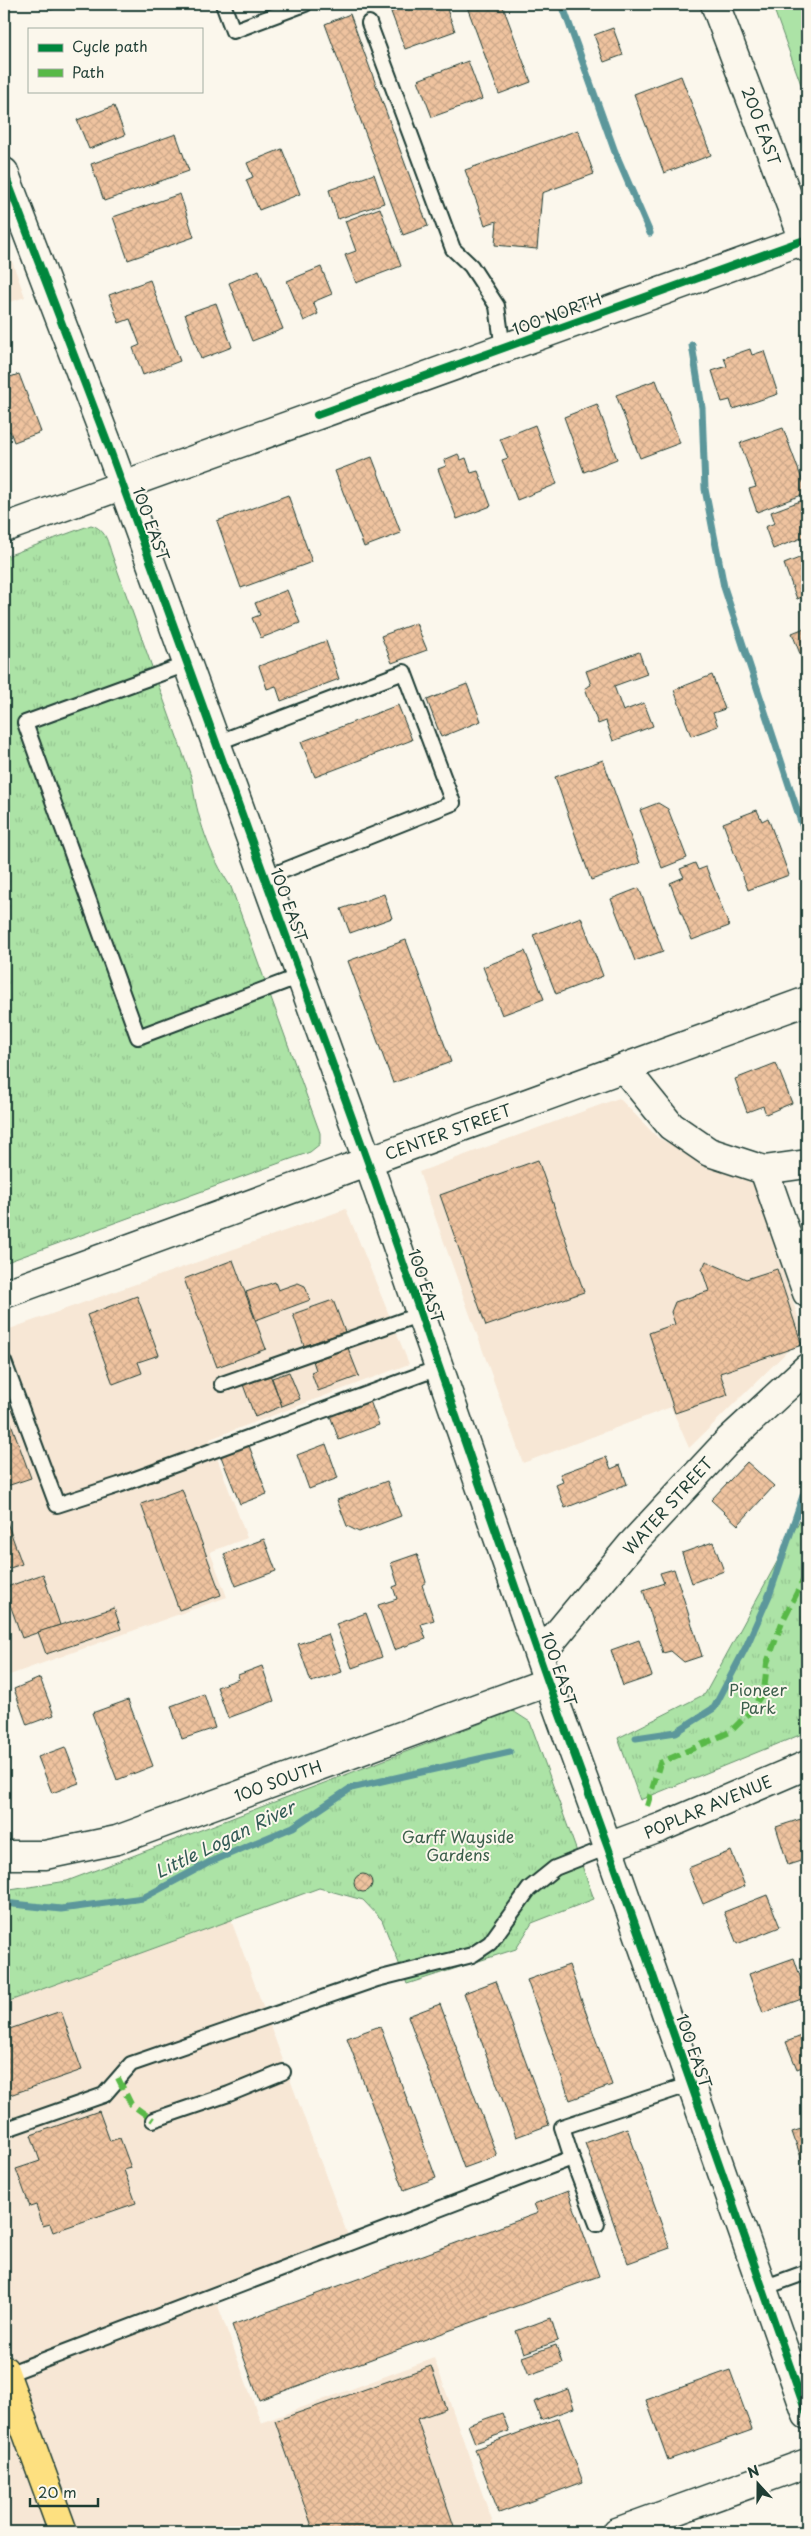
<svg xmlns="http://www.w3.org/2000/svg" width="811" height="2536" font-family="'Playpen Sans',sans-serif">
<defs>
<pattern id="park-tufts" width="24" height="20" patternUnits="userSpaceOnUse" patternTransform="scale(1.25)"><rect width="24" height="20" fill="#ace3a6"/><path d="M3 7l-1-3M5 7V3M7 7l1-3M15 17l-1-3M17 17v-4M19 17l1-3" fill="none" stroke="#94c490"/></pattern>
<pattern id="building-cross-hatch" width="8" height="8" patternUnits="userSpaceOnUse" patternTransform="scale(1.25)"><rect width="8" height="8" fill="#efc39f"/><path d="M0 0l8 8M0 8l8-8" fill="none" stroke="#cca88a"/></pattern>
</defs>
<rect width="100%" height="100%" fill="#fbf7ec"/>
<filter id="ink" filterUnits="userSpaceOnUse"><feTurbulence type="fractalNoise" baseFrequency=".02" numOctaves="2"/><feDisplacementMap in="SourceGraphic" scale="10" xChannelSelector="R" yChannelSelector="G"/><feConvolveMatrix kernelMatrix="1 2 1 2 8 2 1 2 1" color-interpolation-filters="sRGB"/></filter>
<g filter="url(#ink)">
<g fill="#f7e7d5">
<path d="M 4,239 L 25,297 L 4,304 Z"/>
<path d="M 619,1098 L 658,1138 L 754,1184 L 804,1335 L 689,1448 L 671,1407 L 523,1463 L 419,1172 Z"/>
<path d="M 346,1209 L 409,1364 L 210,1439 L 247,1538 L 210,1552 L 227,1597 L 4,1677 L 4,1331 Z"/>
<path d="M 231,1920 L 354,2252 L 217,2303 L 261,2423 L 434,2358 L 496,2532 L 4,2532 L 4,2003 Z"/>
</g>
<path fill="#ace3a6" stroke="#66906d" d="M 772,4 L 807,4 L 807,101 Z"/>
<g fill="url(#park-tufts)" stroke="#66906d">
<path d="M 91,525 C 106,529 108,543 112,555 L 192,779 C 196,816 210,856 231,887 L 320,1133 L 320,1144 L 310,1152 L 4,1263 L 4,557 Z"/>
<path d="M 807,1507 L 807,1732 L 640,1800 L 618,1738 L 705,1694 Z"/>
<path d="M 513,1711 L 530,1722 L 594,1899 L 532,1923 L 516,1949 L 407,1984 L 382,1920 L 363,1900 L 319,1888 L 4,2003 L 4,1891 L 67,1881 Z"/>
</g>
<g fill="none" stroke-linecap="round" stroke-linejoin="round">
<g stroke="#5b979b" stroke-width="7">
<path d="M 562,4 L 615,152 L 650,233"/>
<path d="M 692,345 L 702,408 L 705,489 L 724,587 L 807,840"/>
<path d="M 636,1738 L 676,1732 L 714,1708 L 747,1645 L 770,1593 L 807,1484"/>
<path d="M 4,1903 L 61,1909 L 143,1898 L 210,1862 L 293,1827 L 351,1788 L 510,1752"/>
</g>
</g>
<g fill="url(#building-cross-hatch)" stroke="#1f3d34">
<path d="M 49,4 L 67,4 L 51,10 Z"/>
<path d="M 413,4 L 445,4 L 455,31 L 405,49 L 391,12 Z"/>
<path d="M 466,4 L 502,4 L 531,82 L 499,94 Z"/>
<path d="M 350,14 L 428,226 L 403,235 L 325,24 Z"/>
<path d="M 613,28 L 623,55 L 604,62 L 594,35 Z"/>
<path d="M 468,61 L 482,99 L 432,117 L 418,80 Z"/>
<path d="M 681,76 L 711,155 L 664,173 L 634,94 Z"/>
<path d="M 114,106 L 125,135 L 89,149 L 77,120 Z"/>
<path d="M 578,130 L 594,174 L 542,193 L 537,249 L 495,245 L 497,221 L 485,225 L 465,170 Z"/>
<path d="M 176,134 L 189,171 L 104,201 L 91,164 Z"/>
<path d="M 282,149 L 300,194 L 259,210 L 246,180 L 253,177 L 247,163 Z"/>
<path d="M 374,174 L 384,203 L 338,219 L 329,190 Z"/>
<path d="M 180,194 L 194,237 L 128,260 L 113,217 Z"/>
<path d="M 380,208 L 401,266 L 356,283 L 345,255 L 356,251 L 345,221 Z"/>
<path d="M 321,267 L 332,294 L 313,302 L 318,314 L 304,321 L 287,281 Z"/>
<path d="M 259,270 L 283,329 L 252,341 L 229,283 Z"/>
<path d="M 150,280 L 180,361 L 143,375 L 133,348 L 140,345 L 130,319 L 119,323 L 109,295 Z"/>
<path d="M 216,303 L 232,347 L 201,359 L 185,314 Z"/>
<path d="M 750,349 L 752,355 L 764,351 L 778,394 L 733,409 L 730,400 L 722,402 L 712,371 L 727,366 L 724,358 Z"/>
<path d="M 19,374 L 41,432 L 14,442 L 10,431 L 4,433 L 4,379 Z"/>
<path d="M 656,380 L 680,443 L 640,458 L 616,395 Z"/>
<path d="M 597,404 L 617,459 L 584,472 L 564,417 Z"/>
<path d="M 535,425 L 557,484 L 517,500 L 502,460 L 508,458 L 500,439 Z"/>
<path d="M 783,428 L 807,493 L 757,512 L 749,489 L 756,487 L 740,443 Z"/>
<path d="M 458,454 L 461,460 L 466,458 L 471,473 L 478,471 L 491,506 L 457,519 L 438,469 L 446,466 L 444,460 Z"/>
<path d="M 372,457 L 401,533 L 364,547 L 335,471 Z"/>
<path d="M 288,495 L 312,562 L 241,588 L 217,521 Z"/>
<path d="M 803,500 L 807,511 L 807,536 L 773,549 L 765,527 L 775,523 L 771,512 Z"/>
<path d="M 807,555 L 807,603 L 805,596 L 797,599 L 784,564 Z"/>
<path d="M 287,590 L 300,623 L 261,638 L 252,618 L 260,615 L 255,603 Z"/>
<path d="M 416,623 L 427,650 L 392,663 L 381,636 Z"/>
<path d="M 807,627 L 807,672 L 792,633 Z"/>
<path d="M 326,641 L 339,679 L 281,701 L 276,686 L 267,689 L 259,666 Z"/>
<path d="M 639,652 L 647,674 L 614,686 L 623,711 L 644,703 L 653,726 L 613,741 L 606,721 L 598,724 L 585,688 L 591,685 L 586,671 Z"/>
<path d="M 712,675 L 725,709 L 713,713 L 718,726 L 691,736 L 674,690 Z"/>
<path d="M 467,684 L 481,721 L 441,737 L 427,700 Z"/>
<path d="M 398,705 L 412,740 L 315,777 L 301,742 Z"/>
<path d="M 603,760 L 640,863 L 591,880 L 555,777 Z"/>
<path d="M 807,763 L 807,784 L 801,766 Z"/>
<path d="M 658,803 L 668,809 L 687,858 L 662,868 L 640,810 Z"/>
<path d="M 757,810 L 762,821 L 768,818 L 789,875 L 748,890 L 723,823 Z"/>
<path d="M 695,863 L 698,870 L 706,867 L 729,926 L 692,940 L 670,883 L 684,877 L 680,869 Z"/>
<path d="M 639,888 L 663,951 L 635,961 L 611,899 Z"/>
<path d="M 384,894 L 392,918 L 350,933 L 341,909 Z"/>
<path d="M 581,917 L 603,976 L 556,994 L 533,935 Z"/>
<path d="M 406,940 L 451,1062 L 393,1083 L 348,961 Z"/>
<path d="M 525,951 L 544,999 L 502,1015 L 483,967 Z"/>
<path d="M 776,1063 L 792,1103 L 766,1114 L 763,1106 L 747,1112 L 735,1079 Z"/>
<path d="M 538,1160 L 584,1292 L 486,1326 L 440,1195 Z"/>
<path d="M 233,1260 L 266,1349 L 217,1367 L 184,1279 Z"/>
<path d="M 706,1261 L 746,1279 L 777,1269 L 802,1345 L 720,1373 L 728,1395 L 675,1413 L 649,1333 L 675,1324 L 671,1312 L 675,1302 L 709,1291 L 702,1270 Z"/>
<path d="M 275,1282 L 278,1290 L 298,1283 L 305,1286 L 310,1300 L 256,1320 L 246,1292 Z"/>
<path d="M 137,1296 L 159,1355 L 138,1362 L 142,1373 L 113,1384 L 87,1315 Z"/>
<path d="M 333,1300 L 345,1332 L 304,1346 L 293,1314 Z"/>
<path d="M 348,1348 L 359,1376 L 318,1391 L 311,1372 L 316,1370 L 313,1361 Z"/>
<path d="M 269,1372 L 282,1406 L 255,1417 L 242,1382 Z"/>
<path d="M 289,1372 L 300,1399 L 282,1406 L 272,1378 Z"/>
<path d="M 369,1398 L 379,1425 L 339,1440 L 329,1413 Z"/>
<path d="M 8,1415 L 31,1478 L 4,1487 L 4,1416 Z"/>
<path d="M 248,1443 L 267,1494 L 240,1504 L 220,1454 Z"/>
<path d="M 326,1444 L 338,1478 L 309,1489 L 297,1455 Z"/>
<path d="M 606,1457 L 611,1469 L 620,1465 L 627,1484 L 565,1508 L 556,1485 L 563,1482 L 560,1474 Z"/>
<path d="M 747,1462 L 774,1486 L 738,1525 L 711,1500 Z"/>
<path d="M 387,1481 L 401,1516 L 359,1532 L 347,1526 L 337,1500 Z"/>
<path d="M 182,1489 L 221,1595 L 179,1610 L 141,1504 Z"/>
<path d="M 4,1514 L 22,1564 L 4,1570 Z"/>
<path d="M 264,1539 L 276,1571 L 236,1586 L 224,1554 Z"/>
<path d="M 713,1542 L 724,1571 L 692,1583 L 682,1553 Z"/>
<path d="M 417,1554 L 426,1582 L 422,1585 L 434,1620 L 421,1624 L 426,1639 L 394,1650 L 378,1605 L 397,1599 L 393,1587 L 398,1585 L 391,1563 Z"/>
<path d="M 674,1569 L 702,1656 L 684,1662 L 671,1651 L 663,1653 L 643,1590 L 664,1583 L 660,1573 Z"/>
<path d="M 43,1574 L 60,1625 L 22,1638 L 4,1588 Z"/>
<path d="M 114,1608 L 121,1629 L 46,1654 L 38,1632 Z"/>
<path d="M 366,1613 L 382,1657 L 352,1668 L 336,1624 Z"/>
<path d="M 328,1634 L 342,1672 L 311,1682 L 298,1644 Z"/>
<path d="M 639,1640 L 652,1676 L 623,1686 L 611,1650 Z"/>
<path d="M 262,1666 L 274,1701 L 228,1718 L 217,1687 L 239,1679 L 238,1675 Z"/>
<path d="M 40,1678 L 54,1715 L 27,1725 L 14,1689 Z"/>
<path d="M 204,1694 L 215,1728 L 182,1739 L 171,1706 Z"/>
<path d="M 128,1700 L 153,1766 L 117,1780 L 92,1713 Z"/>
<path d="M 65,1747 L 79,1783 L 52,1793 L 38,1757 Z"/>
<path d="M 807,1817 L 807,1859 L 788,1865 L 776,1827 Z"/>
<path d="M 731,1851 L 745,1886 L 703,1904 L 688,1868 Z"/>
<circle cx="363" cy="1883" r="9"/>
<path d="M 767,1895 L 780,1927 L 737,1944 L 724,1912 Z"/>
<path d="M 794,1958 L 807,1997 L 763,2013 L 749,1974 Z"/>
<path d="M 569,1965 L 612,2085 L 570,2100 L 527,1980 Z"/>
<path d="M 496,1981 L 549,2125 L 516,2137 L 464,1993 Z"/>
<path d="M 440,2004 L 497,2156 L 464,2168 L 408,2016 Z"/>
<path d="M 61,2011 L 82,2070 L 4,2097 L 4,2031 Z"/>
<path d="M 380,2026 L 436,2178 L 404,2190 L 347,2038 Z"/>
<path d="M 807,2034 L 807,2065 L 797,2069 L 786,2042 Z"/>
<path d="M 99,2111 L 110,2141 L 120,2138 L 131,2168 L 124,2170 L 136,2203 L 53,2232 L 50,2224 L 43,2226 L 36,2205 L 30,2207 L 16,2169 L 40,2161 L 31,2135 Z"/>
<path d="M 807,2127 L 807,2165 L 804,2166 L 792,2132 Z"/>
<path d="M 627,2128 L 670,2248 L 628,2263 L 585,2143 Z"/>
<path d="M 568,2191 L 599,2276 L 259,2400 L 232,2325 L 538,2213 L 534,2204 Z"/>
<path d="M 551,2318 L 558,2341 L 524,2353 L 516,2331 Z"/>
<path d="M 556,2345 L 562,2363 L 529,2375 L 522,2357 Z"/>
<path d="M 431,2366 L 446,2409 L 417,2419 L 454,2526 L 436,2532 L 314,2532 L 275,2421 Z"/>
<path d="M 730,2370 L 752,2430 L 668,2460 L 646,2400 Z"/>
<path d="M 568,2389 L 574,2408 L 541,2420 L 534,2402 Z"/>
<path d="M 502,2413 L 509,2431 L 475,2443 L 468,2425 Z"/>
<path d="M 559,2418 L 583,2482 L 499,2513 L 475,2449 Z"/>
</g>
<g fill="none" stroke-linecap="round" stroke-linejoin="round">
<g stroke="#1f3d34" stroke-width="18">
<g id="service">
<path d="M 223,4 L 233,31 L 305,4"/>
<path d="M 369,23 L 453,249 L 471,266 L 497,306 L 503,349"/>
<path d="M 187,664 L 25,723 L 138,1037 L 300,976"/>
<path d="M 216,743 L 404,672 L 453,803 L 265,878"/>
<path d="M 4,1362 L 57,1505 L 119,1485 L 441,1367"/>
<path d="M 222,1384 L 421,1314"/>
<path d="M 153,2120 L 229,2094 L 283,2072"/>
<path d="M 4,2130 L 104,2095 L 131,2064 L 377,1979 L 472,1955 L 490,1943 L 529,1889 L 555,1868 L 608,1847"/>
<path d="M 572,2158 L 597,2224"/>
<path d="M 763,2288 L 807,2272"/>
<path d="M 5,2375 L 572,2158 L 562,2127 L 691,2084"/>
</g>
</g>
<g stroke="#1f3d34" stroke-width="31">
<g id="minor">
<path d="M 624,1068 L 671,1126 L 709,1152 L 764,1170 L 807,1164"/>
<path d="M 764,1170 L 807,1293"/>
<path d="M 540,1655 L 632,1544 L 727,1442 L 807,1368"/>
<path d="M 608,1847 L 662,1827 L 807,1765"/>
<path d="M 4,1855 L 45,1855 L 117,1840 L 548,1682"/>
<path d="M 617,2532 L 807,2463"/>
</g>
</g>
<g stroke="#1f3d34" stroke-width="31">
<g id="tertiary">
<path d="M 715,4 L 807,248"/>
<path d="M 4,528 L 807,239"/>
</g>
</g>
<g stroke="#1f3d34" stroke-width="31">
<g id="secondary">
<path d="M 4,172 L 107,442 L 368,1162 L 548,1682 L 608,1847 L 807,2415"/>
<path d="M 4,1294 L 807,1001"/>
</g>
</g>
<g stroke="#1f3d34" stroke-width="31">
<path id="trunk" d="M 4,2370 L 63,2532"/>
</g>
<use href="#service" stroke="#fbf7ec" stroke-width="14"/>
<use href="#minor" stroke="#fbf7ec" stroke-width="28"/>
<use href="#tertiary" stroke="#fbf7ec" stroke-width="28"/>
<use href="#secondary" stroke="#fbf7ec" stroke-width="28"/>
<use href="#trunk" stroke="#fde080" stroke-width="28"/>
<g stroke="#58b947" stroke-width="6" stroke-dasharray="12 6" stroke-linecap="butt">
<path d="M 647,1806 L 660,1763 L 730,1732 L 749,1713 L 764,1691 L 767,1663 L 783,1620 L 807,1573"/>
<path d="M 118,2078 L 131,2104 L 153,2120"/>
</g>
<g stroke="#fbf7ec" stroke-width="11">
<g id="cycleway">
<path d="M 4,172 L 107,442 L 368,1162 L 548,1682 L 608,1847 L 807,2415"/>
<path d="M 317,415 L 807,239"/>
</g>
</g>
<use href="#cycleway" stroke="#00873e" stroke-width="8"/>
</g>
</g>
<g text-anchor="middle" stroke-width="4" stroke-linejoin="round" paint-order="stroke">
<g font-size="16" fill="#1f3d34" stroke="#fbf7ec">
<text transform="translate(761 126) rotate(70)" y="6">200 EAST</text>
<text transform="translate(557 314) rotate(-20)" y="6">100 NORTH</text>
<text transform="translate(151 524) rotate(70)" y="6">100 EAST</text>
<text transform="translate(289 905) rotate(70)" y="6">100 EAST</text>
<text transform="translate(448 1132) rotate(-20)" y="6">CENTER STREET</text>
<text transform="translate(426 1286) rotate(71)" y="6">100 EAST</text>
<text transform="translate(668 1506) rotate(-48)" y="6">WATER STREET</text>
<text transform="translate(559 1669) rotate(71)" y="6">100 EAST</text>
<text transform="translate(278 1781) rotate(-20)" y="6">100 SOUTH</text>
<text transform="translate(708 1807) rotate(-23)" y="6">POPLAR AVENUE</text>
<text transform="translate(694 2051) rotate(71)" y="6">100 EAST</text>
</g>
<g font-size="16" fill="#3b5e4b" stroke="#fbf7ec">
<text x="758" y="1696">Pioneer<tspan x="758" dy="18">Park</tspan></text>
<text x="458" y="1843">Garff Wayside<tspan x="458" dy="18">Gardens</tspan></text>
</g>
<g font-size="18" font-style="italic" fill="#335b56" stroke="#fbf7ec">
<text transform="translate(225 1840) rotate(-26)" y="6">Little Logan River</text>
</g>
</g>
<rect width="811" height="2536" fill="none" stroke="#fbf7ec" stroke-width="20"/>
<rect x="10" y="10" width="791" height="2516" fill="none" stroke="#1f3d34" stroke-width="2" filter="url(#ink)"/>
<rect x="28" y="28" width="175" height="65" fill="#fbf7ec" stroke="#a3ada2"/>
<rect x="38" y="44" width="25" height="8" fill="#00873e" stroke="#a3ada2"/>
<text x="72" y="52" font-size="15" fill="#1f3d34">Cycle path</text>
<rect x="38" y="69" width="25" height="8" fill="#58b947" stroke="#a3ada2"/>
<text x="72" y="78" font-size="15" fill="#1f3d34">Path</text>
<g transform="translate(758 2484) rotate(339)" stroke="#fbf7ec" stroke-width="4" paint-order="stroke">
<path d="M0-4L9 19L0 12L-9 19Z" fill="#1f3d34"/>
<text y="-8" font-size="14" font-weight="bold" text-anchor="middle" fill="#1f3d34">N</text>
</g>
<path d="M30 2498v8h68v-8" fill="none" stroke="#1f3d34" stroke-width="2.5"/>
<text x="38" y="2498" font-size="15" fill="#1f3d34" stroke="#fbf7ec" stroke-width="4" paint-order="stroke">20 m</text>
</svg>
